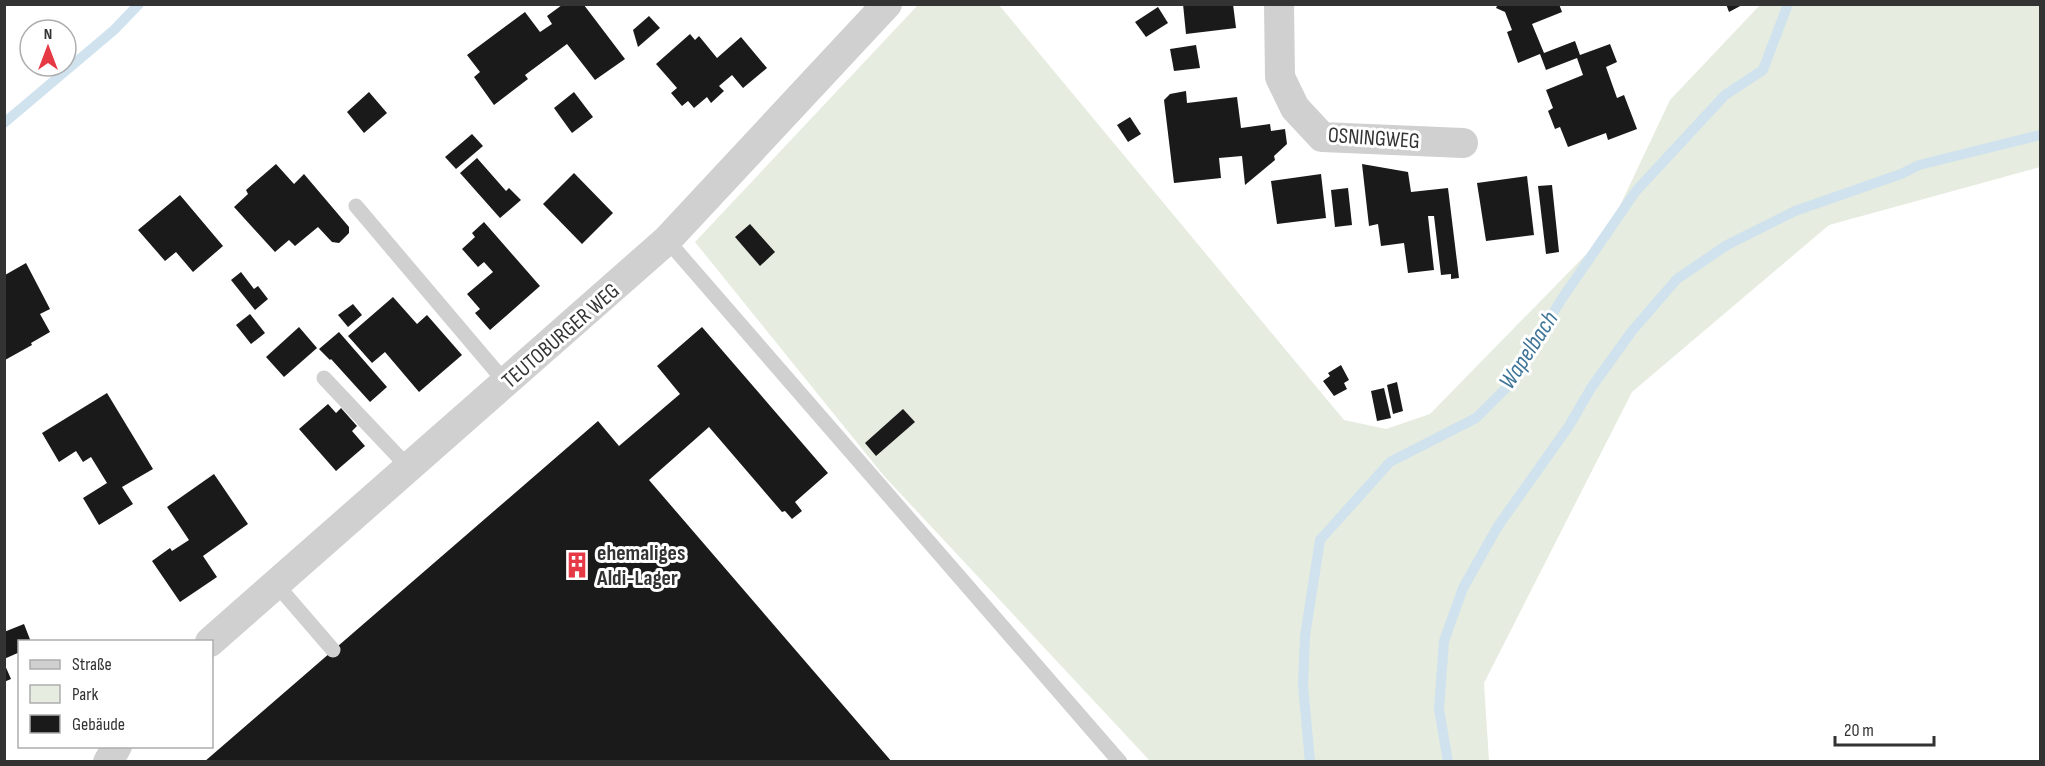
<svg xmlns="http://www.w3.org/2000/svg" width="2045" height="766" font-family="'Sofia Sans Condensed',sans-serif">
<rect width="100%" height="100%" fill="#fff"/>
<path fill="#e6ecdf" d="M 918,5 L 999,5 L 1344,420 L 1386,429 L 1430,414 L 1607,233 L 1670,100 L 1760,5 L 2040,5 L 2040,167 L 1829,225 L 1632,392 L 1484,683 L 1489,761 L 1150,761 L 884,476 L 695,242 Z"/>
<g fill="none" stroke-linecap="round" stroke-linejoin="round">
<g stroke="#cfe2ee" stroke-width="10">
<path d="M 4,123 L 114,30 L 139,4"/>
<path d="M 1310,762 L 1303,685 L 1305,636 L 1320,540 L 1390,462 L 1476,418 L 1512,382 L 1561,300 L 1636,191 L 1725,95 L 1763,70 L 1788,4"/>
<path d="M 1448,762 L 1439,709 L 1444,641 L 1463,588 L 1498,526 L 1569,426 L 1591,388 L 1632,331 L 1677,279 L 1727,245 L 1795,211 L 1901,174 L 1919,165 L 2040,135"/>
</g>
</g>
<g fill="#1a1a1a">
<path d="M 1183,4 L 1233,4 L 1236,28 L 1186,34 Z"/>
<path d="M 1498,4 L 1559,4 L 1562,12 L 1532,24 L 1544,53 L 1575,41 L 1580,55 L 1610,44 L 1617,62 L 1606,67 L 1617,98 L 1624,95 L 1637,129 L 1608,140 L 1606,133 L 1568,147 L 1560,127 L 1555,129 L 1548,111 L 1553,108 L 1546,90 L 1583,75 L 1577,58 L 1546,70 L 1540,54 L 1518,63 L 1507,32 L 1512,30 L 1505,12 L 1496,8 Z"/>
<path d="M 1726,4 L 1744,4 L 1729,12 Z"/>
<path d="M 562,5 L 584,5 L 625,59 L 595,80 L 567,44 L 525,75 L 528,79 L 494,105 L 474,77 L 480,72 L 467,55 L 525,12 L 540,32 L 552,24 L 547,16 Z"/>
<path d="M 1158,7 L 1168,23 L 1146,37 L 1135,22 Z"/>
<path d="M 649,16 L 660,28 L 638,47 L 633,30 Z"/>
<path d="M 690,34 L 695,40 L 699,36 L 717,58 L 741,37 L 767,68 L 743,88 L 732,75 L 719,86 L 724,91 L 711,103 L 707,97 L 694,108 L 688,101 L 682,106 L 671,93 L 677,88 L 656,64 Z"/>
<path d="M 1196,45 L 1200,68 L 1174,71 L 1170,49 Z"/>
<path d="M 1186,91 L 1187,103 L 1237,97 L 1241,128 L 1270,124 L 1271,131 L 1285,129 L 1287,144 L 1274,156 L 1275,160 L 1245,185 L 1242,156 L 1219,158 L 1221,178 L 1174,183 L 1164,100 L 1170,94 Z"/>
<path d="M 369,92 L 387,113 L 364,133 L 347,112 Z"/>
<path d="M 574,92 L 593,117 L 572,133 L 554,108 Z"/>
<path d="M 1130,117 L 1141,134 L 1128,142 L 1117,125 Z"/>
<path d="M 472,134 L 483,146 L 456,169 L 445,157 Z"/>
<path d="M 477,158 L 506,191 L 509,188 L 521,200 L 500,218 L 460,173 Z"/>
<path d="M 276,164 L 294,184 L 304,174 L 349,227 L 349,233 L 339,243 L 332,242 L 318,227 L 295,246 L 289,240 L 275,252 L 234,207 L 248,194 L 246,190 Z"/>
<path d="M 1362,164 L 1408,172 L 1411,192 L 1448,188 L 1459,278 L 1451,279 L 1451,274 L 1441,275 L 1434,216 L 1428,216 L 1434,270 L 1408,273 L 1404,243 L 1381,246 L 1378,224 L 1369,226 Z"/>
<path d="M 574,173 L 613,213 L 582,244 L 543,204 Z"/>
<path d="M 1321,174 L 1326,218 L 1277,224 L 1271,181 Z"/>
<path d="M 1527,176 L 1534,235 L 1486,241 L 1477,183 Z"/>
<path d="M 1552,185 L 1559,252 L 1546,254 L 1538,186 Z"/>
<path d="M 1348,188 L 1352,225 L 1335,227 L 1331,190 Z"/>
<path d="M 180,195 L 223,246 L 193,272 L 176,252 L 165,261 L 138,230 Z"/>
<path d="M 484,222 L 540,286 L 490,330 L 475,313 L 480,309 L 467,294 L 493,272 L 484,262 L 478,267 L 462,249 L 475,237 L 472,233 Z"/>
<path d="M 750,224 L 775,252 L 760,266 L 735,237 Z"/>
<path d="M 26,263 L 50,309 L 40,314 L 50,332 L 31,343 L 32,345 L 5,360 L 5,275 Z"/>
<path d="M 241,272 L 254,289 L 258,286 L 268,299 L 255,310 L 231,280 Z"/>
<path d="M 393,297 L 417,324 L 427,315 L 462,355 L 419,392 L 385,352 L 372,363 L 348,336 Z"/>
<path d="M 353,304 L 362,315 L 348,327 L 338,315 Z"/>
<path d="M 250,314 L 265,333 L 251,344 L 236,325 Z"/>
<path d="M 299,327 L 317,348 L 284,377 L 266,357 Z"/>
<path d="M 702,327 L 828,473 L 795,502 L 802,511 L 792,519 L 785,511 L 782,512 L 709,427 L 649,480 L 892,762 L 204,762 L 598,421 L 619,446 L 680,394 L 657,366 Z"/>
<path d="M 339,332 L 387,387 L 370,402 L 331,359 L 330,360 L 319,349 Z"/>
<path d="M 1341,365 L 1349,380 L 1344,383 L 1347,389 L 1334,396 L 1323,381 L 1330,376 L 1328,373 Z"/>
<path d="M 1397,382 L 1403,411 L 1393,414 L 1387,385 Z"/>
<path d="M 1384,388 L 1391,418 L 1377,421 L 1371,391 Z"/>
<path d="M 107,393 L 153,469 L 122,487 L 133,504 L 99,525 L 83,498 L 107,483 L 91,457 L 83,462 L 76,451 L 59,462 L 42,433 Z"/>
<path d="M 328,404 L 336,413 L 341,408 L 357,426 L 352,431 L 365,446 L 336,471 L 299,429 Z"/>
<path d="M 903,409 L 915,422 L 876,456 L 865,443 Z"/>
<path d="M 214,474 L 248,524 L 203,556 L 217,577 L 180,602 L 152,561 L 170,548 L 172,551 L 189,540 L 167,507 Z"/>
<path d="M 24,624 L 31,642 L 20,642 L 20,652 L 4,659 L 4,632 Z"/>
<path d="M 4,663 L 11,679 L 4,682 Z"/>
</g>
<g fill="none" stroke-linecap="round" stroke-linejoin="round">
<g stroke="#d0d0d0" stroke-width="15">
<path d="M 356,206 L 505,382"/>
<path d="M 667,240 L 1120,762"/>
<path d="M 324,378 L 409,468"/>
<path d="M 276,584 L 333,650"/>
</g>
<g stroke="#d0d0d0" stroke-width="30">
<path d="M 1279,4 L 1280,77 L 1295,108 L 1322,137 L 1463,143"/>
<path d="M 210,642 L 667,240 L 887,4"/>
<path d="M 108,762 L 117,746"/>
</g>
</g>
<defs>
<g id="building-bare" transform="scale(2.07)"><path d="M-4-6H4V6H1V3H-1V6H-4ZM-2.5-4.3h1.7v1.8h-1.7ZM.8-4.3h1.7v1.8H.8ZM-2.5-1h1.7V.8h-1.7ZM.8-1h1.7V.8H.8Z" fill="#e63946" stroke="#fff" stroke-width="2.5" paint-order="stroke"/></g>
</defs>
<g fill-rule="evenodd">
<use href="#building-bare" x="577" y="565"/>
</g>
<g text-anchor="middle" stroke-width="6" stroke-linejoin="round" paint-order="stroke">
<g font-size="22" fill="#333" stroke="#fff">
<text transform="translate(1374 137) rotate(4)" y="8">OSNINGWEG</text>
<text transform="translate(560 335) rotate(-41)" y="8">TEUTOBURGER WEG</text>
</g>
<g font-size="22" font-weight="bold" fill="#333" stroke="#fff" text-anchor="start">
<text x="597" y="560">ehemaliges<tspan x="597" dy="25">Aldi-Lager</tspan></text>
</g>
<g font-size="24" font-style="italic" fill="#3f7597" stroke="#fff">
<text transform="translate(1528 350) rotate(-57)" y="8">Wapelbach</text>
</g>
</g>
<rect width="2045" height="766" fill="none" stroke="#333333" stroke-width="12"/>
<rect x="18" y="640" width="195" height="108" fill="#ffffff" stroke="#adadad" stroke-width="1.5"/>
<rect x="30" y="660" width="30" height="9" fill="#d0d0d0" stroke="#adadad" stroke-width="1.5"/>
<text x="72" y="670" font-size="18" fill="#333333">Straße</text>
<rect x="30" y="685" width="30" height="18" fill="#e6ecdf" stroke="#adadad" stroke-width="1.5"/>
<text x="72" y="700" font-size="18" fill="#333333">Park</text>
<rect x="30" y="715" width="30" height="18" fill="#1a1a1a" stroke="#adadad" stroke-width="1.5"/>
<text x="72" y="730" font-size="18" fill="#333333">Gebäude</text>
<g transform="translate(48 48)"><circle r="28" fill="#ffffff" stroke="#adadad" stroke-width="1.5"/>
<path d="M0-4.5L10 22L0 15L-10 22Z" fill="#e63946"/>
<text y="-9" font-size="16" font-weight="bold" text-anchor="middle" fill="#333333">N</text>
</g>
<path d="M1835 736v9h99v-9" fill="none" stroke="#333333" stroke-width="3"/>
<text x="1844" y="736" font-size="18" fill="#333333" stroke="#ffffff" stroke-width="4.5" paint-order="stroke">20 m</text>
</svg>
